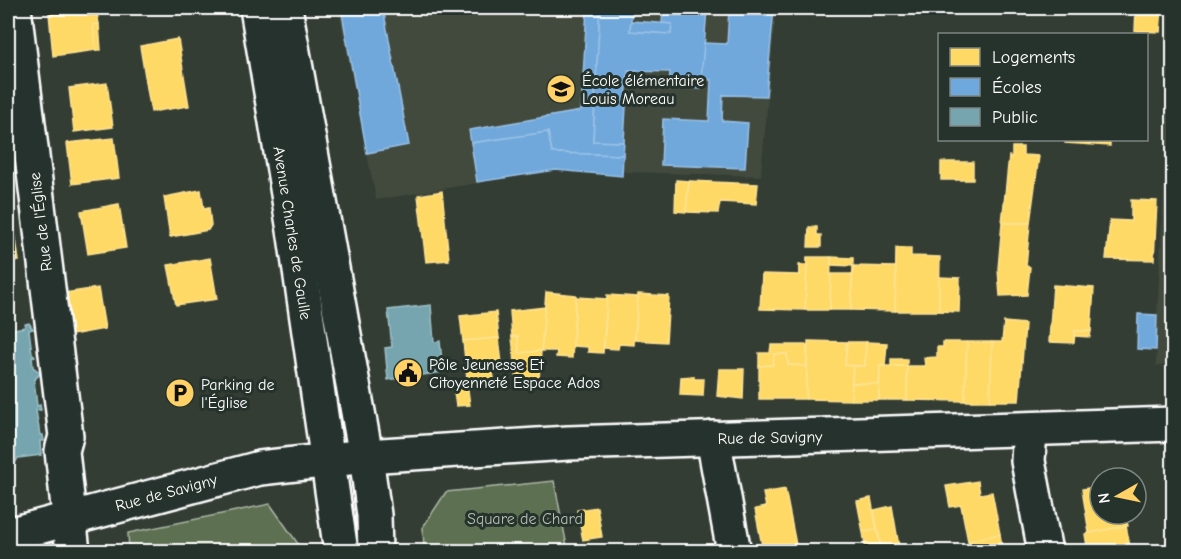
<svg xmlns="http://www.w3.org/2000/svg" width="1181" height="559" font-family="'Comic Neue',sans-serif">
<rect width="100%" height="100%" fill="#333d34"/>
<filter id="ink" filterUnits="userSpaceOnUse"><feTurbulence type="fractalNoise" baseFrequency=".0167" numOctaves="2"/><feDisplacementMap in="SourceGraphic" scale="12" xChannelSelector="R" yChannelSelector="G"/><feConvolveMatrix kernelMatrix="1 2 1 2 8 2 1 2 1" color-interpolation-filters="sRGB"/></filter>
<g filter="url(#ink)">
<g fill="#42483c">
<path d="M 338,8 L 776,8 L 761,176 L 556,170 L 376,200 Z"/>
<path d="M 1173,8 L 1173,365 L 1156,366 L 1157,315 Z"/>
</g>
<g fill="#5d6f51" stroke="#aeb7a8" stroke-width="1.5">
<path d="M 554,481 L 568,551 L 424,551 L 423,527 L 446,492 Z"/>
<path d="M 270,504 L 303,551 L 129,551 L 128,533 Z"/>
</g>
<g fill="#ffd966" stroke="#ffe494" stroke-width="1.5">
<path d="M 96,8 L 99,24 L 93,25 L 96,50 L 53,56 L 49,13 Z"/>
<path d="M 1136,8 L 1162,8 L 1160,32 L 1135,31 Z"/>
<path d="M 99,24 L 101,50 L 96,50 L 93,25 Z"/>
<path d="M 178,39 L 189,106 L 151,112 L 140,46 Z"/>
<path d="M 107,83 L 113,127 L 74,132 L 69,88 Z"/>
<path d="M 114,138 L 119,178 L 72,184 L 67,143 Z"/>
<path d="M 1065,140 L 1110,140 L 1110,146 L 1065,143 Z"/>
<path d="M 1012,147 L 1023,147 L 1023,155 L 1039,156 L 1030,223 L 1002,223 L 1009,156 L 1012,157 Z"/>
<rect x="941" y="162" width="32" height="18"/>
<path d="M 676,180 L 689,181 L 686,212 L 675,211 Z"/>
<path d="M 689,181 L 758,184 L 756,204 L 720,202 L 718,213 L 686,212 Z"/>
<path d="M 201,190 L 204,209 L 209,208 L 211,225 L 208,230 L 170,237 L 164,197 Z"/>
<path d="M 442,191 L 449,260 L 426,262 L 418,195 Z"/>
<path d="M 8,195 L 10,195 L 19,261 L 8,262 Z"/>
<path d="M 1131,200 L 1157,201 L 1154,260 L 1106,259 L 1110,220 L 1131,221 Z"/>
<path d="M 119,204 L 126,248 L 88,254 L 81,211 Z"/>
<path d="M 1002,223 L 1030,223 L 1026,266 L 1030,267 L 1027,295 L 1000,296 L 998,269 Z"/>
<path d="M 809,227 L 817,227 L 817,235 L 821,235 L 821,247 L 808,247 Z"/>
<path d="M 896,248 L 911,248 L 911,256 L 940,257 L 939,311 L 895,311 Z"/>
<path d="M 807,257 L 831,257 L 830,310 L 805,310 Z"/>
<path d="M 831,257 L 853,258 L 853,266 L 831,265 Z"/>
<path d="M 210,258 L 217,299 L 176,305 L 168,265 Z"/>
<path d="M 799,265 L 807,265 L 805,310 L 760,309 L 762,274 L 800,275 Z"/>
<path d="M 853,266 L 896,267 L 895,311 L 851,310 Z"/>
<path d="M 831,274 L 852,274 L 851,310 L 830,310 Z"/>
<path d="M 939,277 L 960,278 L 959,312 L 939,311 Z"/>
<path d="M 1053,285 L 1094,288 L 1091,331 L 1075,331 L 1074,343 L 1049,342 Z"/>
<path d="M 98,288 L 105,329 L 72,335 L 65,293 Z"/>
<path d="M 546,292 L 576,295 L 572,358 L 556,357 L 557,351 L 541,351 Z"/>
<path d="M 638,294 L 669,296 L 666,342 L 635,340 Z"/>
<path d="M 607,295 L 638,297 L 634,345 L 619,344 L 618,349 L 604,348 Z"/>
<path d="M 576,297 L 607,299 L 603,353 L 588,352 L 588,347 L 573,346 Z"/>
<path d="M 545,307 L 541,351 L 519,353 L 518,336 L 512,337 L 510,311 Z"/>
<path d="M 496,312 L 499,338 L 463,341 L 460,316 Z"/>
<path d="M 1004,322 L 1025,324 L 1019,401 L 990,401 L 992,342 L 1002,342 Z"/>
<path d="M 1075,331 L 1091,331 L 1090,337 L 1075,336 Z"/>
<path d="M 518,336 L 519,353 L 541,351 L 539,380 L 517,382 L 512,337 Z"/>
<path d="M 499,338 L 502,364 L 492,365 L 495,385 L 468,388 L 463,341 Z"/>
<path d="M 808,341 L 847,342 L 845,365 L 853,366 L 851,400 L 806,399 Z"/>
<path d="M 847,342 L 866,342 L 865,366 L 845,365 Z"/>
<path d="M 866,342 L 887,343 L 885,366 L 880,366 L 879,384 L 852,383 L 853,366 L 865,366 Z"/>
<path d="M 943,342 L 967,342 L 965,401 L 907,400 L 907,366 L 925,366 L 924,358 L 937,357 L 937,347 L 943,347 Z"/>
<path d="M 967,342 L 992,342 L 990,401 L 965,401 Z"/>
<path d="M 771,345 L 807,345 L 807,366 L 788,365 L 787,354 L 774,354 L 773,365 L 759,366 L 759,353 L 770,353 Z"/>
<path d="M 774,354 L 787,354 L 788,365 L 807,366 L 806,399 L 759,399 L 759,366 L 773,365 Z"/>
<rect x="891" y="359" width="16" height="7"/>
<path d="M 880,366 L 907,366 L 907,400 L 879,400 Z"/>
<path d="M 719,369 L 744,369 L 743,399 L 717,396 Z"/>
<path d="M 694,376 L 694,379 L 704,379 L 703,396 L 680,395 L 681,377 Z"/>
<path d="M 467,383 L 470,405 L 456,406 L 453,386 Z"/>
<path d="M 852,383 L 879,384 L 879,400 L 851,400 Z"/>
<path d="M 978,481 L 980,494 L 992,492 L 1000,534 L 968,541 L 961,505 L 950,507 L 946,486 Z"/>
<path d="M 1100,486 L 1100,514 L 1125,514 L 1128,526 L 1089,533 L 1082,489 Z"/>
<path d="M 785,489 L 796,545 L 763,551 L 755,509 L 766,507 L 763,493 Z"/>
<path d="M 871,498 L 877,530 L 863,532 L 857,501 Z"/>
<path d="M 892,506 L 900,552 L 882,552 L 874,510 Z"/>
<path d="M 597,507 L 602,537 L 583,540 L 577,510 Z"/>
<path d="M 1126,526 L 1131,552 L 1088,552 L 1085,534 Z"/>
<path d="M 877,530 L 882,552 L 866,552 L 863,532 Z"/>
<path d="M 1000,534 L 1003,552 L 970,552 L 968,541 Z"/>
<path d="M 796,545 L 797,552 L 763,552 L 763,551 Z"/>
</g>
<g fill="#6fa8dc" stroke="#9ac2e6" stroke-width="1.5">
<path d="M 341,8 L 383,8 L 409,145 L 367,153 Z"/>
<path d="M 587,8 L 600,8 L 593,141 L 624,142 L 623,155 L 552,153 L 548,132 L 471,143 L 469,130 L 581,111 Z"/>
<path d="M 600,8 L 632,8 L 630,31 L 671,34 L 672,24 L 662,23 L 663,10 L 707,8 L 701,89 L 669,87 L 670,72 L 628,71 L 624,142 L 593,141 Z"/>
<path d="M 729,8 L 774,8 L 766,96 L 723,95 L 722,121 L 748,123 L 745,168 L 661,165 L 663,119 L 709,121 L 711,80 L 701,80 L 704,43 L 727,44 Z"/>
<path d="M 631,21 L 672,24 L 671,34 L 630,31 Z"/>
<path d="M 548,132 L 552,153 L 623,155 L 622,176 L 556,170 L 477,182 L 471,143 Z"/>
<path d="M 1138,314 L 1157,315 L 1156,350 L 1137,349 Z"/>
</g>
<g fill="#76a5af" stroke="#9fc0c7" stroke-width="1.5">
<path d="M 431,305 L 434,342 L 440,341 L 443,372 L 388,380 L 385,348 L 392,347 L 388,310 Z"/>
<path d="M 29,323 L 33,329 L 29,330 L 32,353 L 35,356 L 32,357 L 33,367 L 41,373 L 34,380 L 37,406 L 40,405 L 41,410 L 36,410 L 40,435 L 43,435 L 44,441 L 40,441 L 41,455 L 18,458 L 13,467 L 8,467 L 8,324 L 14,329 L 25,327 L 25,324 Z"/>
</g>
<g fill="none" stroke-linecap="round" stroke-linejoin="round">
<g stroke="#fff" stroke-width="38">
<g id="minor">
<path d="M 14,8 L 66,436 L 62,451 L 73,552"/>
<path d="M 1030,430 L 1028,461 L 1045,552"/>
<path d="M 713,438 L 734,552"/>
<path d="M 8,535 L 260,468 L 366,456"/>
</g>
</g>
<g stroke="#fff" stroke-width="38">
<path id="tertiary" d="M 366,456 L 568,443 L 1174,424"/>
</g>
<g stroke="#fff" stroke-width="38">
<g id="secondary">
<path d="M 257,8 L 295,236 L 341,552"/>
<path d="M 285,8 L 366,456 L 374,515 L 375,552"/>
</g>
</g>
<use href="#minor" stroke="#26332d" stroke-width="33"/>
<use href="#tertiary" stroke="#26332d" stroke-width="33"/>
<use href="#secondary" stroke="#26332d" stroke-width="33"/>
</g>
</g>
<defs>
<g id="school-disc" transform="scale(1.5)"><circle r="9.5" fill="#ffd166" stroke="#26332d"/><path d="M0-5L7-2L0 1L-7-2ZM-4 1L0 2.5L4 1V4Q0 6-4 4Z" fill="#111"/></g>
<g id="civic-disc" transform="scale(1.5)"><circle r="9.5" fill="#ffd166" stroke="#26332d"/><path d="M-.6-6.5H3V-4.5H.6V-3L4-1V1h2V6H-6V1h2V-1L-.6-3ZM-1.2 2.5V6h2.4V2.5Z" fill="#111"/></g>
<g id="parking-disc" transform="scale(1.5)"><circle r="9.5" fill="#ffd166" stroke="#26332d"/><path d="M-3.5-5.5H1a3.5 3.5 0 0 1 0 7H-1V5.5H-3.5ZM-1-3.4V-.6H.8a1.4 1.4 0 0 0 0-2.8Z" fill="#111"/></g>
</defs>
<g fill-rule="evenodd">
<use href="#school-disc" x="561" y="89"/>
<use href="#civic-disc" x="408" y="373"/>
<use href="#parking-disc" x="180" y="393"/>
</g>
<g text-anchor="middle" stroke-width="6" stroke-linejoin="round" paint-order="stroke">
<g font-size="16" fill="#fff" stroke="#26332d" text-anchor="start">
<text x="582" y="86">École élémentaire<tspan x="582" dy="18">Louis Moreau</tspan></text>
<text x="429" y="370">Pôle Jeunesse Et<tspan x="429" dy="18">Citoyenneté Espace Ados</tspan></text>
<text x="201" y="390">Parking de<tspan x="201" dy="18">l'Église</tspan></text>
</g>
<g font-size="16" fill="#fff" stroke="#26332d">
<text transform="translate(40 222) rotate(-97)" y="6">Rue de l'Église</text>
<text transform="translate(293 233) rotate(81)" y="6">Avenue Charles de Gaulle</text>
<text transform="translate(770 437) rotate(-1)" y="6">Rue de Savigny</text>
<text transform="translate(166 492) rotate(-15)" y="6">Rue de Savigny</text>
</g>
<g font-size="16" fill="#b6beb1" stroke="#26332d">
<text x="525" y="524">Square de Chard</text>
</g>
</g>
<rect width="1181" height="559" fill="none" stroke="#26332d" stroke-width="30"/>
<rect x="15" y="15" width="1151" height="529" fill="none" stroke="#fff" stroke-width="2" filter="url(#ink)"/>
<rect x="938" y="33" width="210" height="108" fill="#26332d" stroke="#7d8581" stroke-width="1.5"/>
<rect x="950" y="48" width="30" height="18" fill="#ffd966" stroke="#7d8581" stroke-width="1.5"/>
<text x="992" y="63" font-size="18" fill="#ffffff">Logements</text>
<rect x="950" y="78" width="30" height="18" fill="#6fa8dc" stroke="#7d8581" stroke-width="1.5"/>
<text x="992" y="93" font-size="18" fill="#ffffff">Écoles</text>
<rect x="950" y="108" width="30" height="18" fill="#76a5af" stroke="#7d8581" stroke-width="1.5"/>
<text x="992" y="123" font-size="18" fill="#ffffff">Public</text>
<g transform="translate(1118 496) rotate(261)"><circle r="28" fill="#26332d" stroke="#7d8581" stroke-width="1.5"/>
<path d="M0-4.5L10 22L0 15L-10 22Z" fill="#ffd166"/>
<text y="-9" font-size="16" font-weight="bold" text-anchor="middle" fill="#ffffff">N</text>
</g>
</svg>
